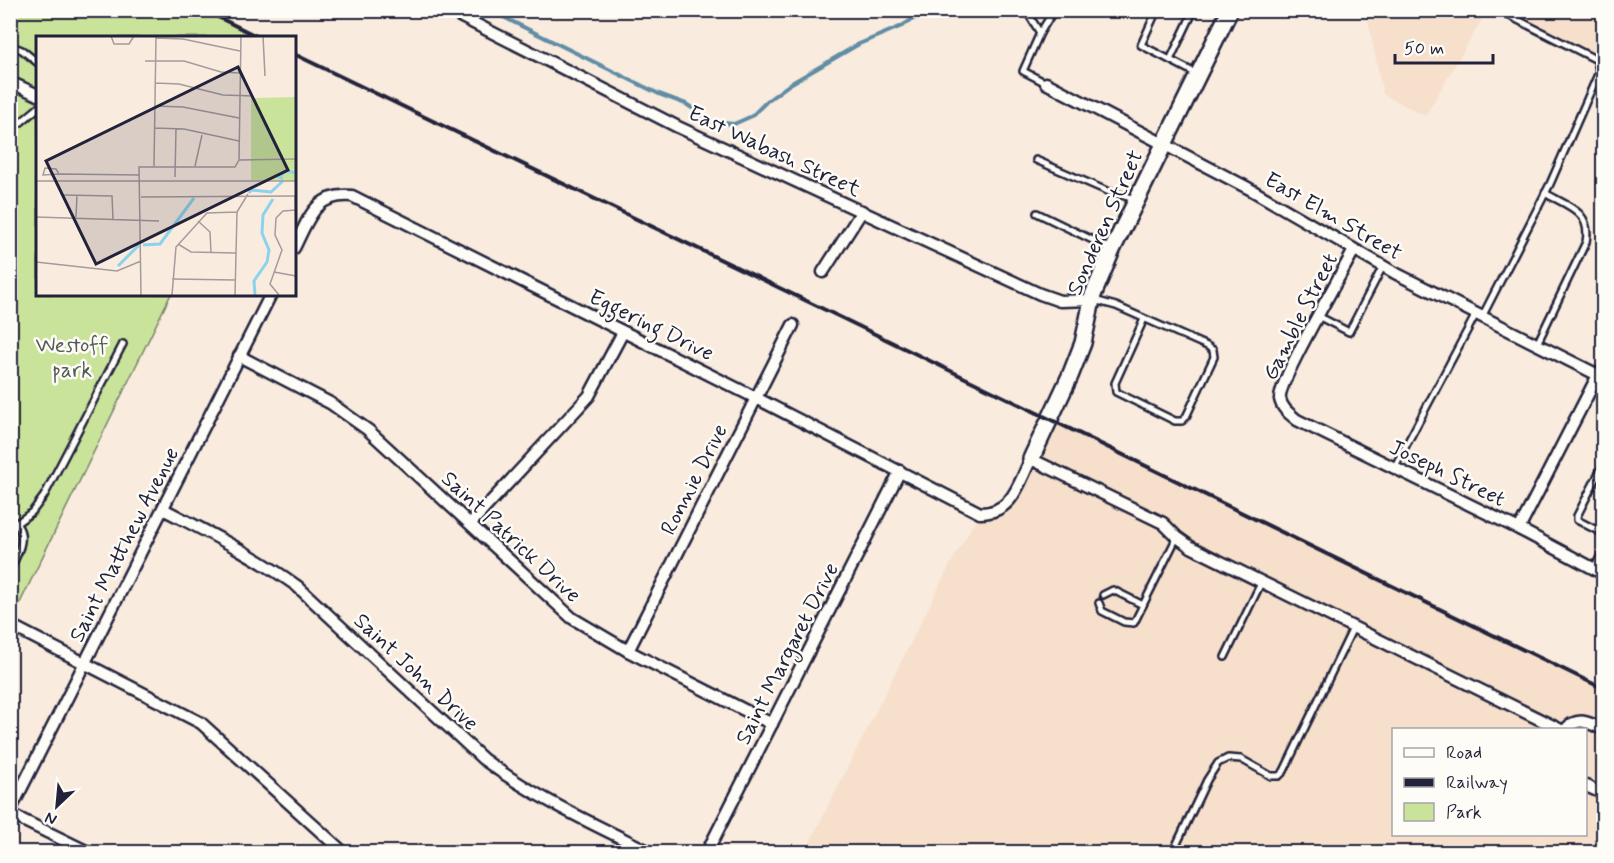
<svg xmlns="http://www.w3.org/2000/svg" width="1614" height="863" font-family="Mynerve,sans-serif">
<rect width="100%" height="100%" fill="#f9ebdd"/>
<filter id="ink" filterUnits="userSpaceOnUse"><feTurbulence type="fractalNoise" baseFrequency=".0167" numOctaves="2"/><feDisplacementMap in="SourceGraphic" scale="12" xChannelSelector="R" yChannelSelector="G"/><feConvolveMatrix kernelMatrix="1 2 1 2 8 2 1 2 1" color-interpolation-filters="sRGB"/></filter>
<g filter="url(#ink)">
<g fill="#f6dfcb" fill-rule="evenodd">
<path d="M 1428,11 L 1487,11 L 1425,116 L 1383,94 L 1368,20 Z"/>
<path d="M 1490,11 L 1603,11 L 1603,37 L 1590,62 Z"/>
<path d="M 1050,420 L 1603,689 L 1603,852 L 805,852 L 951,563 L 980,513 L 1003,509 ZM 1394,730 L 1586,730 L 1586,834 L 1394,834 Z"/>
</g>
<path fill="#cae39a" stroke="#76826a" stroke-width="1.5" d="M 11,11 L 207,11 L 261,37 L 38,38 L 38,294 L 171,294 L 15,613 L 11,611 Z"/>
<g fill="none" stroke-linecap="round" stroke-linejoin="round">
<path stroke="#618ca5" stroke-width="4" d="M 489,10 L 659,94 L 686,104 L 713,122 L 734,124 L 752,116 L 767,101 L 790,84 L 859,44 L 902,26 L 927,10"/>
<g stroke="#22223b" stroke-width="10">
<g id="lane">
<path d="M 1026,10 L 1040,33"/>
<path d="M 1157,10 L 1141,45 L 1197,74"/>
<path d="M 1505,10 L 1504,13 L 1597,60 L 1604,48"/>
<path d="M 10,45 L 22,50 L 38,63"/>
<path d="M 1170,60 L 1194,10"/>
<path d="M 1046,83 L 1023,71 L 1040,33 L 1054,10"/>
<path d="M 10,122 L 20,123 L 38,108"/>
<path d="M 1036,160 L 1107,191 L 1135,199"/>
<path d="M 1037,213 L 1111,249"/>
<path d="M 1094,300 L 1116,306 L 1207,346 L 1213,350 L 1214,357 L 1186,417 L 1182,421 L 1175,421 L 1116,392 L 1115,383 L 1144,319"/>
<path d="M 1318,316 L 1349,332 L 1383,266"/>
<path d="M 1482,317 L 1550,184 L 1599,72 L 1597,60"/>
<path d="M 1537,344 L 1586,242 C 1592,211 1567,206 1545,193"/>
<path d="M 1604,463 L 1577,516 L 1577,520 L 1604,534"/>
<path d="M 1394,468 L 1476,314"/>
<path d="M 10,519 C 31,531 18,554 10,570"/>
<path d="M 17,523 L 32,512 L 44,496 L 123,344"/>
<path d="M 1594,569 L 1604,549"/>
<path d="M 1103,595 L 1113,590 L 1143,605"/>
<path d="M 1099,603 L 1102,611 L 1124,622 L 1134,623 L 1177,537"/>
<path d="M 1225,657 L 1262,581"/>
<path d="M 1173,852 L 1207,780 L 1218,763 L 1228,758 L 1241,759 L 1271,776 L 1279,776 L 1284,771 L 1353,628"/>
</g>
</g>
<g stroke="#22223b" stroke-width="15">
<g id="street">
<path d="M 448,10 L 678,127 L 1040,294 L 1060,301 L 1092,300"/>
<path d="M 10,82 L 38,95"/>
<path d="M 1046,83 L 1248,188 L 1395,273 L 1604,378"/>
<path d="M 294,248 C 309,218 315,193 352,196 L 756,398 L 980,513 C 1013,513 1018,484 1031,459 L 1163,523 L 1177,537 L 1191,547 L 1561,730"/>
<path d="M 1354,250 C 1343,271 1277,384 1280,399 C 1282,409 1290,414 1297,420 L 1519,529 L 1604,574"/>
<path d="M 823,272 L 862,211"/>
<path d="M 239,356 L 330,403 L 368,430 L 572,618 L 628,651 L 772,724"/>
<path d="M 163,509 C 209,533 254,555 297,586 L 483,759 C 534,797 593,824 650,852"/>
<path d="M 471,523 L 589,396 L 623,332"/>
<path d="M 1519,529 L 1598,375"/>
<path d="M 10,625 L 201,723 L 343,852"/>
<path d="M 628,651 L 793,325"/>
<path d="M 1565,730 C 1577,716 1589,722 1604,730"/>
<path d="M 1586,786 L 1604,794"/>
<path d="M 10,811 L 271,294"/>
<path d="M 10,814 L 88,852"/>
<path d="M 707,852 L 900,471"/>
</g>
</g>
<g stroke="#22223b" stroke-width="20">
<path id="secondary" d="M 1031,459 L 1070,376 L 1083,343 L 1093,295 L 1112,250 L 1230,10"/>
</g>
<use href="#lane" stroke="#fdfcf7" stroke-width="5"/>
<use href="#street" stroke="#fdfcf7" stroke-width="10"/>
<use href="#secondary" stroke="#fdfcf7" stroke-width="15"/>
<g stroke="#22223b" stroke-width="4">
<path d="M 204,10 L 260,38"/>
<path d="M 294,54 L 844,319 L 1604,689"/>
</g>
</g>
</g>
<g text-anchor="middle" stroke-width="5" stroke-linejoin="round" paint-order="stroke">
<g font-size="22" fill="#22223b" stroke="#fdfcf7">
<text transform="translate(775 150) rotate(25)" y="8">East Wabash Street</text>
<text transform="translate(1334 215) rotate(30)" y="8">East Elm Street</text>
<text transform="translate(1104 222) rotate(-66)" y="8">Sonderen Street</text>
<text transform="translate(1299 316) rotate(-63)" y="8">Gamble Street</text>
<text transform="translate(652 324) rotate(26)" y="8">Eggering Drive</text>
<text transform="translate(1448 472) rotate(26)" y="8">Joseph Street</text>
<text transform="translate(693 479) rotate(-63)" y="8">Ronnie Drive</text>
<text transform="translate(512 536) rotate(43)" y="8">Saint Patrick Drive</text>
<text transform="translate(123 544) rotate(-63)" y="8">Saint Matthew Avenue</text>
<text transform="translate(786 653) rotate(-63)" y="8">Saint Margaret Drive</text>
<text transform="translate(417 671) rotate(43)" y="8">Saint John Drive</text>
</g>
<g font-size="22" fill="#545c58" stroke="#fdfcf7">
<text x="72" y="352">Westoff<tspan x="72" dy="25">park</tspan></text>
</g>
</g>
<g transform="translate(36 36)">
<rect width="260" height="260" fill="#f9ebdd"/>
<path d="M 259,61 L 259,145 L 215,144 L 215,62 Z" fill="#cae39a"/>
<path fill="none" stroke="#8bd3ec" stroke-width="3" d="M 247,143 L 243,141 L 250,135 L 260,137M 213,157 L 215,154 L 235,156 L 247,145M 107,209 L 124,208 L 158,162M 82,230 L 103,209M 219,259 L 218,245 L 231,226 L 233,214 L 226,197 L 227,179 L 237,163"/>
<path fill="none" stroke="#a39b9c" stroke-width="1.5" d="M 75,0 L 78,8 L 93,8 L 98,0M 227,0 L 229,40M 120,2 L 147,3 L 204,15M 109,25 L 148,25 L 185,36 L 204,37M 119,47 L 143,48 L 187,59 L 217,60M 119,70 L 147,71 L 203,82M 118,92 L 148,93 L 203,105M 203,124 L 205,0M 203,124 L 260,123M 118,130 L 120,0M 159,130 L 166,99M 9,132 L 20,133 L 23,138 L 7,139 ZM 24,138 L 103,139M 139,141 L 140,93M 0,145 L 260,145M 27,159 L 76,160 L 77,183M 259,160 L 260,193M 105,161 L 260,160M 201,176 L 212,158M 0,181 L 123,185M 40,181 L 41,159M 162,185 L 174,196 L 175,217M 142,208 L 155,216 L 200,217M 0,226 L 81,235 L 105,225M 238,236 L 260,240M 136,243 L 200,244M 105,259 L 103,131 L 199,131 L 203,124M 136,259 L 140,211 L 171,177 L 201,176M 199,259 L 201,176M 243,259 L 234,248 L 246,214 L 239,199 L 240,182 L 247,175 L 260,174"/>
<path fill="#22223b" fill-opacity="0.15" stroke="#22223b" stroke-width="3" d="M 202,31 L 252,134 L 60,228 L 10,125 Z"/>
<rect width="260" height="260" fill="none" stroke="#22223b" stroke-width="3"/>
</g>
<rect width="1614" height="863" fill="none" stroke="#fdfcf7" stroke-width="36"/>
<rect x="18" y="18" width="1578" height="827" fill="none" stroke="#22223b" stroke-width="2" filter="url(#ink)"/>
<rect x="1392" y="728" width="195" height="108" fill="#fdfcf7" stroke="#a5a5ac" stroke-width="1.5"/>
<rect x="1404" y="748" width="30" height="9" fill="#fdfcf7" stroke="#a5a5ac" stroke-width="1.5"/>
<text x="1446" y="758" font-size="18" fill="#22223b">Road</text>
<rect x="1404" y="778" width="30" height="9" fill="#22223b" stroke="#a5a5ac" stroke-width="1.5"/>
<text x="1446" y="788" font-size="18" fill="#22223b">Railway</text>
<rect x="1404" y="803" width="30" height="18" fill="#cae39a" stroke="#a5a5ac" stroke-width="1.5"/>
<text x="1446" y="818" font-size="18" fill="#22223b">Park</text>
<g transform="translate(57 806) rotate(206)" stroke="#fdfcf7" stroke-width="4.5" paint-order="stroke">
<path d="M0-4.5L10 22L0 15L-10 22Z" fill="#22223b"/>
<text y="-9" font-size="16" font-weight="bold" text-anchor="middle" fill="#22223b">N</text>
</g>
<path d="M1395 54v9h98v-9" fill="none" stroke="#22223b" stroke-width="3"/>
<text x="1404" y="54" font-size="18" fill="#22223b" stroke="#fdfcf7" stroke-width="4.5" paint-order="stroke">50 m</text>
</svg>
